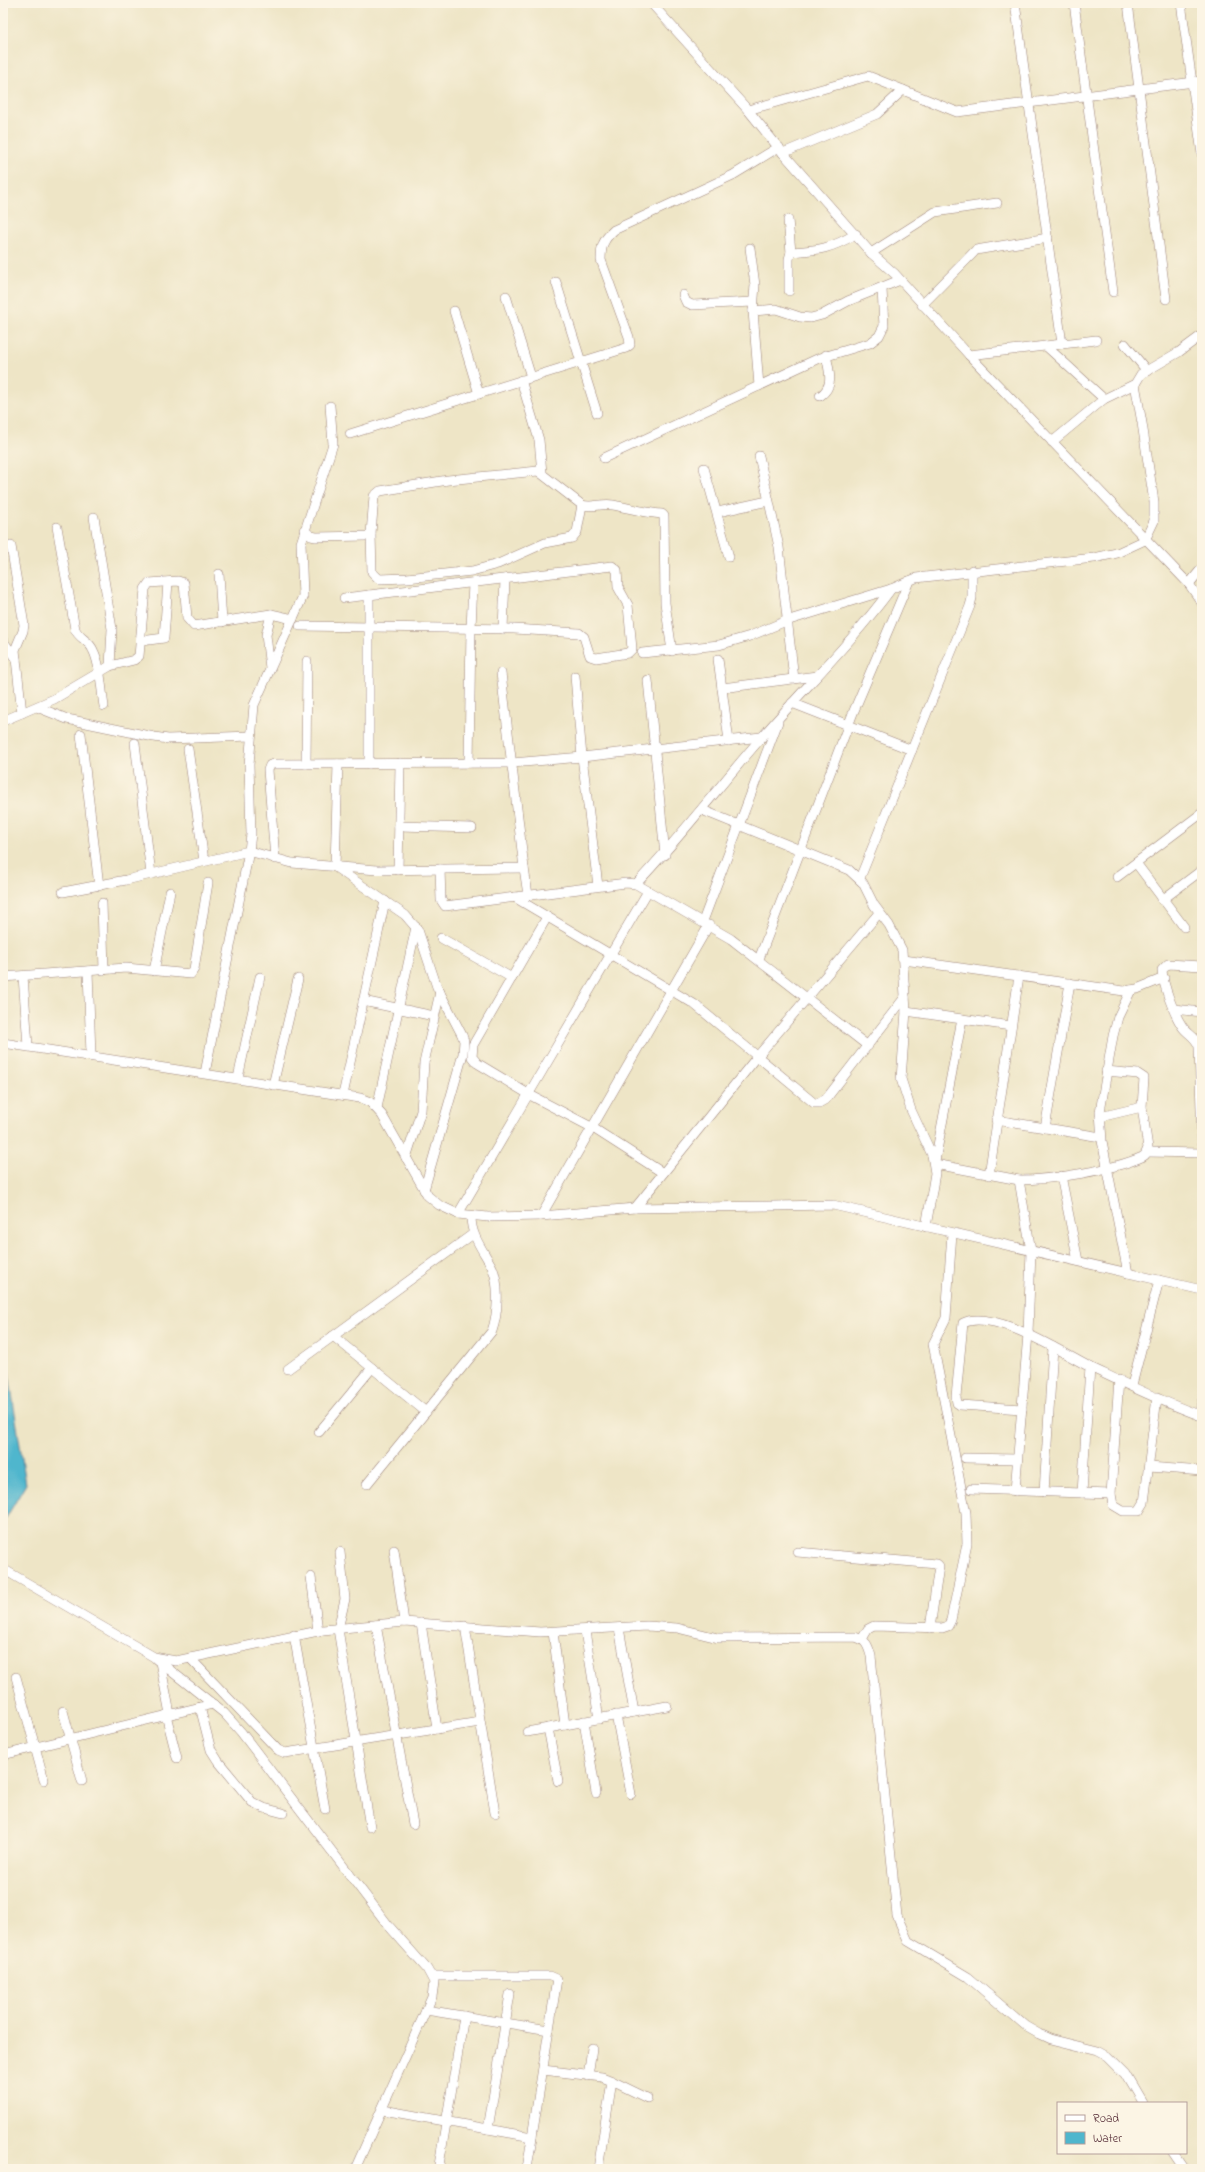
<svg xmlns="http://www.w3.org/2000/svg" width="1205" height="2172" font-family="'Indie Flower',sans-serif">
<rect width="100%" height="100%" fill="#fcf5e5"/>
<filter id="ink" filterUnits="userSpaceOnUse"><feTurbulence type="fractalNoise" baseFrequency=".025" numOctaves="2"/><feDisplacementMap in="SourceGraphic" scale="8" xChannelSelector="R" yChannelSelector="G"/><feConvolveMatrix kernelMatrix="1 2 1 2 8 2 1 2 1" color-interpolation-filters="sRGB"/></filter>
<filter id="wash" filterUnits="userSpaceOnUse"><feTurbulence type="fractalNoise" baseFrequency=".012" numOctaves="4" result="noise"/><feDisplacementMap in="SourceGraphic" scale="16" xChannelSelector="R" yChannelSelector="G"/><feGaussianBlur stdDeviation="0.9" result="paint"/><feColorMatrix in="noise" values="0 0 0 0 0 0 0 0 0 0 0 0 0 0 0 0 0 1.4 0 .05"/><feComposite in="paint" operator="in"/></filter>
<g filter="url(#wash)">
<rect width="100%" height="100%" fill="#eee5c6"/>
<path fill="#4fb6cd" stroke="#4c6a7c" d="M 3,1336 L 26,1484 L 3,1523 Z"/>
</g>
<g filter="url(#ink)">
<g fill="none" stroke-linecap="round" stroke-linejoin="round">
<g stroke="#9c8278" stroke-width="10">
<g id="minor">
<path d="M 651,3 L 748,110 L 783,153 L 871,253 L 895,274 L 969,355 L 1189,584 L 1202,603"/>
<path d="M 1015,3 L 1062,344"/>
<path d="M 1074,3 L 1113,292"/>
<path d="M 1128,3 L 1166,299"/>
<path d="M 1181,3 L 1202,154"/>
<path d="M 748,110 L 868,76 L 903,90"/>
<path d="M 783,153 L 877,114 L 903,90 L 957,112 L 1202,81"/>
<path d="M 788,220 L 791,252 L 789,259 L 789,291"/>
<path d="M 750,248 L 755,285 L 753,311 L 759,386"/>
<path d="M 791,252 C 820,250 830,249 856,234"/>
<path d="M 871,253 L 935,212 L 997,203"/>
<path d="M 556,282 L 597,413"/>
<path d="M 683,295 L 686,302 L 692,305 L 753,302"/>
<path d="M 506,296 L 531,377"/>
<path d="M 922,305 L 976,250 L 1048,238"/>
<path d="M 454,311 L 479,394"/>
<path d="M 753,311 L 776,309 L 800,317 L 811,318 L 822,315 L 848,301 L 900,280"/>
<path d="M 1125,344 L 1147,371"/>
<path d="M 1046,346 L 1104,399"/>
<path d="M 969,355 L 1096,340"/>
<path d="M 521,380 L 539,440 L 542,473"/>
<path d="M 820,396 C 835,386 829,371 826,355"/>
<path d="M 350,434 L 626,348 L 630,345 L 629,337 L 601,260 C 601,246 603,240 614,230 L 733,175 L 779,147"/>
<path d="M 1052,442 L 1104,399 L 1135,384 L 1141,374 L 1179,352 L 1202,335"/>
<path d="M 759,456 L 779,547 L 794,679"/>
<path d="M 604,458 L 817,359 L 870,343 L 879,336 L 884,326 L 882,289"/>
<path d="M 704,468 L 729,557"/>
<path d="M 718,512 L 768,501"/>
<path d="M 94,517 L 112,629 L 110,666"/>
<path d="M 57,527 L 75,629 C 79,639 89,640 93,650 C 101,665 101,689 104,706"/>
<path d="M 304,530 L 311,536 L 316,537 L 367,536 L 371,534 L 374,496 L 380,491 L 448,480 L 538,471 L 582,505 C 592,508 602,503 613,505 C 630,508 644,513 662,514 L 664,516 L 665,603 L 672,651"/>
<path d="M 371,534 L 372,572 L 379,579 L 407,578 L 472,571 L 498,564 L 545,543 L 572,538 L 577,532 L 582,505"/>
<path d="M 11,546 L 24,625 L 23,631 L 15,650 L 22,713"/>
<path d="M 219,574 L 222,622"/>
<path d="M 1189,584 L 1202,568"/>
<path d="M 300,626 L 514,629 L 579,633 L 584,637 L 590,656 L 596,658 L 628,653 L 632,649 L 628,605 L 618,587 L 617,570 L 612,566 L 344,598"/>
<path d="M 503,629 L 505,579"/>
<path d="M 3,641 L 16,659"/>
<path d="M 141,641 L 164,638 L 168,582"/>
<path d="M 642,653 L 719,645 L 750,636 L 786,621 L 891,589 L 916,578 L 1094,558 L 1117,553 L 1145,540 L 1154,521 L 1154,502 L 1142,423 L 1135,384"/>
<path d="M 718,659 L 729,741"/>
<path d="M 270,668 L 266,635 L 271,614"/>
<path d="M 575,676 L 582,757 L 598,886"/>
<path d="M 648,680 L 665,855"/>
<path d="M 722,688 L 817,676"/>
<path d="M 792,703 L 912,750"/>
<path d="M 37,707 L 67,719 L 154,737 L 168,739 L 251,736"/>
<path d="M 3,721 L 54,699 L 110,666 L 134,660 L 139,656 L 145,589 L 149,583 L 178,581 L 184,583 L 187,618 L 194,626 L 271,614 L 293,619"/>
<path d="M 81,734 L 99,886"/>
<path d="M 135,743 L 151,874"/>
<path d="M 188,749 L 204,861"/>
<path d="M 469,763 L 471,628 L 473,583"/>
<path d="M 306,764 L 307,661"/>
<path d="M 338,764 L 335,867 L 405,915 L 418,930 L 437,987 L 462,1035 L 464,1041 L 463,1054 L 424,1190"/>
<path d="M 369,764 L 369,595"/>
<path d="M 702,810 L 849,870 L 863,883 L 874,905 L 889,925 L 902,950 L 906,1011 L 901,1079 L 911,1110 L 932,1155 L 935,1173 L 926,1227"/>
<path d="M 399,826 L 472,828"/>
<path d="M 275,859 L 268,770 L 270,765 L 274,764 L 512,763 L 582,757 L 761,737"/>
<path d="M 1136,863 L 1184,927"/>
<path d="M 524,868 L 528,895"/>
<path d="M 440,869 L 441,900 L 445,906 L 626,883 L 636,884 L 731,939 L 868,1046"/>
<path d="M 398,870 L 400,763"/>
<path d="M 1117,877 L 1202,813"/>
<path d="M 860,878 L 970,606 L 972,598 L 972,570"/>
<path d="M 636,884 C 681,837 719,786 762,737 C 805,687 852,642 891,589"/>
<path d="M 63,892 L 126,880 L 249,851 L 292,863 L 377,870 L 524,868 L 501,673"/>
<path d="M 514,897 L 694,1004 L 814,1103 L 819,1103 L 826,1099 L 905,997"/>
<path d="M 1162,900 L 1202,870"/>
<path d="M 102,903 L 104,970"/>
<path d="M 547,917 L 473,1045 L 472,1057 L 477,1063 L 530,1095 L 593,1128 L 663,1173"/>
<path d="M 703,921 L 778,722"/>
<path d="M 441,938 L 512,978"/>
<path d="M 759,959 L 853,713 L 909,581"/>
<path d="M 904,960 L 1124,991 L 1137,989 L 1164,978"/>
<path d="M 1202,966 L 1168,964 L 1162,970 C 1163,985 1174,1014 1182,1026 C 1187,1034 1197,1037 1199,1047 L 1202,1141"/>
<path d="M 88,971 L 91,1055"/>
<path d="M 154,971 L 170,892"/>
<path d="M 23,976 L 28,1046"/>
<path d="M 3,977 L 126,968 L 191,974 L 194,969 L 208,883"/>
<path d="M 363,1001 L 434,1016"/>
<path d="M 1174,1009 L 1202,1012"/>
<path d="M 906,1011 L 1011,1026"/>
<path d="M 3,1043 L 360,1098 L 370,1102 L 382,1115 L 428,1196 L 439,1205 L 458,1214 L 488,1217 L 541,1216 L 635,1208 L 833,1205 L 1202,1290"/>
<path d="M 205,1073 L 249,851 L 251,834 L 249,765 L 254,705 L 303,596 L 301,543 L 333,444 L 330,406"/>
<path d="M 238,1078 L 260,977"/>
<path d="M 273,1085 L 298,979"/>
<path d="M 343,1095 L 385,901"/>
<path d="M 377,1108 L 416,927"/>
<path d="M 1100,1117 L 1142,1107"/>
<path d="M 996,1120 L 1101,1137"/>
<path d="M 1045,1128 L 1070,983"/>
<path d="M 1147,1152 L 1202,1153"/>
<path d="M 406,1158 L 421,1111 L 424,1063 L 440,992"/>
<path d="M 935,1161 L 962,1019"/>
<path d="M 935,1164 L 1019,1180 C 1051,1180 1113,1170 1142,1157 L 1145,1155 L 1148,1148 L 1142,1107 L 1144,1078 L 1138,1074 L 1106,1071"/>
<path d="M 989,1175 L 1019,976"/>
<path d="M 1061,1176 L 1078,1261"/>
<path d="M 635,1208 L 757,1057 L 879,913"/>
<path d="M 458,1214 L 648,891"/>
<path d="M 541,1216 L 709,925"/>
<path d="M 1128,1273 L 1102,1141 L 1100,1112 L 1113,1036 L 1118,1017 L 1131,990"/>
<path d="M 333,1336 L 426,1412"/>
<path d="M 288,1369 L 473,1234"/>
<path d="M 1119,1379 L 1111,1494 L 1113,1505 L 1123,1511 L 1139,1511 L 1144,1503 L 1157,1397"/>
<path d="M 1132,1385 L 1159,1280"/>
<path d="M 1022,1409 L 960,1405 L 957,1403 L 956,1397 L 963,1323 C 994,1308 1062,1353 1090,1367 C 1126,1384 1164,1403 1202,1416"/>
<path d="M 1199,1415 L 1202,1402"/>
<path d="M 319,1432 L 372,1368"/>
<path d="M 965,1458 L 1017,1459"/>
<path d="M 1149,1467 L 1202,1471"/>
<path d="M 367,1484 L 492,1331 C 498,1314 500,1284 492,1267 C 483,1250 471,1236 471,1217"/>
<path d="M 971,1489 L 1111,1494"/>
<path d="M 1015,1491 L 1028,1334 L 1031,1251 L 1019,1180"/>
<path d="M 1044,1492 L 1053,1347"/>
<path d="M 1082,1493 L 1090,1367"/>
<path d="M 394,1550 L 404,1622"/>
<path d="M 340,1552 L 345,1599 L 338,1629 L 370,1827"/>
<path d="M 797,1552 L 937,1564 L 939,1566 L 930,1628"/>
<path d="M 3,1569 L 154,1657 L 176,1661 L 323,1630 L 404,1622 L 540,1632 L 647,1626 L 677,1628 L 718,1638 L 855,1637 C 866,1640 868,1645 871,1656 L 897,1916 L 908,1941 L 968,1977 L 1025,2026 L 1039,2034 L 1050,2039 L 1098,2051 L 1107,2056 L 1125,2074 L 1142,2103"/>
<path d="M 311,1577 L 318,1631"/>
<path d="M 421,1623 L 437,1729"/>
<path d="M 376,1625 L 413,1824"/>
<path d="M 465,1626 L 495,1813"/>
<path d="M 619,1628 L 634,1712"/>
<path d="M 585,1631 L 599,1719"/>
<path d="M 553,1632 L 565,1725"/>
<path d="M 294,1635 L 325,1809"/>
<path d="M 862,1639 L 868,1629 L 874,1626 L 942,1628 L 948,1626 L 951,1620 L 967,1544 L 966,1513 L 933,1344 L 946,1318 L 952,1233"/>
<path d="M 190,1658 L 278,1750 L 285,1753 L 480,1722"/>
<path d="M 156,1659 L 224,1713 L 241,1732 L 388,1925 L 427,1969 L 434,1982 L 432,1997 L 355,2169"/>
<path d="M 160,1662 L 170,1714"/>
<path d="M 16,1677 L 44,1780"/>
<path d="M 200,1707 L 211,1750 L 218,1761 L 252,1802 L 264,1808 L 283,1813"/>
<path d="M 63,1711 L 82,1781"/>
<path d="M 166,1715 L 177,1758"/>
<path d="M 616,1715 L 631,1794"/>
<path d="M 584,1721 L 596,1793"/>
<path d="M 548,1728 L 558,1781"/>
<path d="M 527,1732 L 667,1706"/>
<path d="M 3,1755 L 213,1704"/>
<path d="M 426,2010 L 549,2030"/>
<path d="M 543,2070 L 602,2077 L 612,2081 L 598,2169"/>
<path d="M 588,2076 L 592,2048"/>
<path d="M 612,2081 L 647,2098"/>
<path d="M 383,2110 L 532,2137 L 557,1979 L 550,1976 L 432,1976"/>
<path d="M 488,2129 L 510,1994"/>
<path d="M 1172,2153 L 1183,2169"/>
<path d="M 439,2165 L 464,2016"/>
<path d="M 527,2169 L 532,2137"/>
</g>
</g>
<use href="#minor" stroke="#fff" stroke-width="9"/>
</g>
</g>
<rect width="1205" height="2172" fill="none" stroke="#fcf5e5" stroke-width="16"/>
<rect x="1057" y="2102" width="130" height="52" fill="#fcf5e5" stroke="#b59f9b"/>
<rect x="1065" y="2115" width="20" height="6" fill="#ffffff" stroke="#b59f9b"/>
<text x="1093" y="2122" font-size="12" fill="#4a1f2b">Road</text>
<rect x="1065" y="2132" width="20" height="12" fill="#4fb6cd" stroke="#b59f9b"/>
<text x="1093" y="2142" font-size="12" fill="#4a1f2b">Water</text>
</svg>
